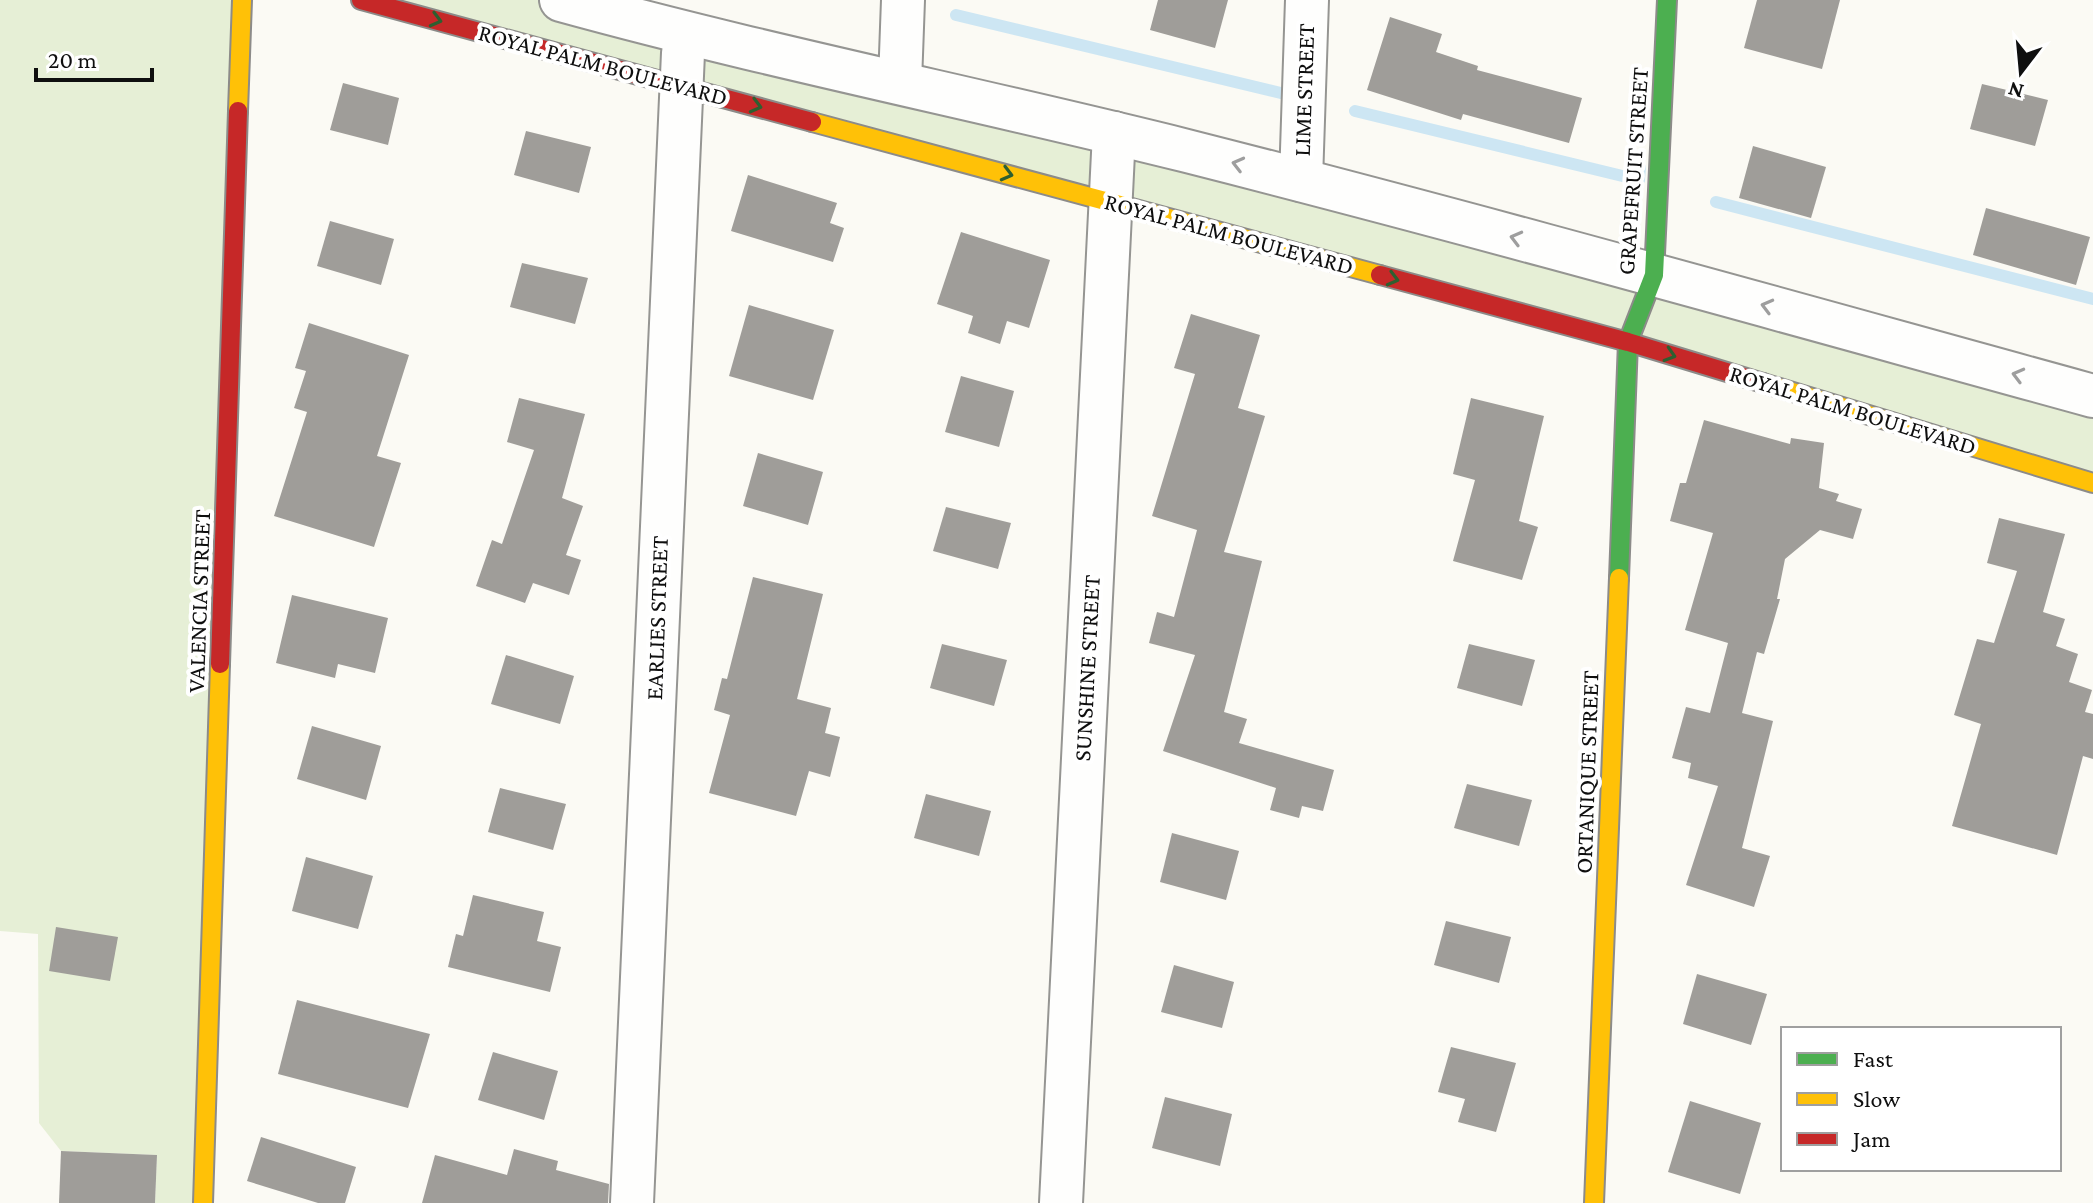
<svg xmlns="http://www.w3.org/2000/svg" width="2093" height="1203" font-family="'Crimson Pro',serif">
<rect width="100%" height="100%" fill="#fbfaf4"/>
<g fill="#e6efd6">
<path d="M 0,0 L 242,0 L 203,1203 L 155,1203 L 157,1155 L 61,1151 L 39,1123 L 38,934 L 0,931 Z"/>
<path d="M 361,0 L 588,0 L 2093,396 L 2093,483 Z"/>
</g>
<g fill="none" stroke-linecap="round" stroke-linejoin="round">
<g stroke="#cde6f3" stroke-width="12">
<path d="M 956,15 L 1285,94"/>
<path d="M 1355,111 L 1639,180 L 1640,168"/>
<path d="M 1716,202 L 2093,299"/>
</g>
</g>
<g fill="#9f9d99">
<path d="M 1158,0 L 1228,0 L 1215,48 L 1150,30 Z"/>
<path d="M 1757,0 L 1840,0 L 1822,69 L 1744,48 Z"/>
<path d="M 1390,17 L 1442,34 L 1436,52 L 1478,66 L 1477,70 L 1582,98 L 1569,143 L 1463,114 L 1461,120 L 1367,90 Z"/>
<path d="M 343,83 L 399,98 L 388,145 L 330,130 Z"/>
<path d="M 1982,84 L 2048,100 L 2035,146 L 1970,129 Z"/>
<path d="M 526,131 L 591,147 L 579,193 L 514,175 Z"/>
<path d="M 1753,146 L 1826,167 L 1811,218 L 1739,198 Z"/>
<path d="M 748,175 L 837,203 L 830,223 L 844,228 L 833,262 L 731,231 Z"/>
<path d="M 1986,208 L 2090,237 L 2076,285 L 1973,255 Z"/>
<path d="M 330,221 L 394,239 L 381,285 L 317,266 Z"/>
<path d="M 961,232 L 1050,260 L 1029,328 L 1007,321 L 1000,344 L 968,333 L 973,316 L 937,304 Z"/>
<path d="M 522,263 L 588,278 L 575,324 L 510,307 Z"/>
<path d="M 749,305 L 834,330 L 813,400 L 729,376 Z"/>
<path d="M 1191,314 L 1260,335 L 1238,408 L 1265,416 L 1224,552 L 1262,561 L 1224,712 L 1247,719 L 1239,743 L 1334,770 L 1323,811 L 1302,806 L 1299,818 L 1270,810 L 1276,788 L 1163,751 L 1195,655 L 1149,643 L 1157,612 L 1174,617 L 1197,530 L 1152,516 L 1195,374 L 1174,368 Z"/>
<path d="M 309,323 L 409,355 L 377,456 L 401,463 L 374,547 L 274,516 L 307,412 L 294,408 L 306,371 L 295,368 Z"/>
<path d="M 961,376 L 1014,391 L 999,447 L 945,432 Z"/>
<path d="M 519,398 L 585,414 L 562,498 L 583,506 L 566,555 L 581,560 L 569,595 L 533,583 L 525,603 L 476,586 L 492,540 L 502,544 L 534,450 L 507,442 Z"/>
<path d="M 1471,398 L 1544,416 L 1519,521 L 1538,527 L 1522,580 L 1453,561 L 1475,480 L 1453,474 Z"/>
<path d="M 1704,420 L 1790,444 L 1791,438 L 1824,443 L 1819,488 L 1839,494 L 1836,501 L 1862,509 L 1853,539 L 1820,530 L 1785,559 L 1777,599 L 1780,599 L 1764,654 L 1757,652 L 1742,713 L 1773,721 L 1742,848 L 1770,856 L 1754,907 L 1686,885 L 1718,786 L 1688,778 L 1691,763 L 1672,758 L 1686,707 L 1710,713 L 1728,643 L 1685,630 L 1713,533 L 1670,521 L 1680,483 L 1686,483 Z"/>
<path d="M 758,453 L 823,472 L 808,525 L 743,506 Z"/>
<path d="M 946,507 L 1011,523 L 998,569 L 933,551 Z"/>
<path d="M 1999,518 L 2065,534 L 2043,612 L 2065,619 L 2056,646 L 2078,654 L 2069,682 L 2092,690 L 2085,712 L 2093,714 L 2093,759 L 2083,756 L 2057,855 L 1952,826 L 1981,724 L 1954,715 L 1977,639 L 1994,643 L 2017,571 L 1987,563 Z"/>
<path d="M 753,577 L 823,594 L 797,699 L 831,708 L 825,733 L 840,737 L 830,777 L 809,771 L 796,816 L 709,793 L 730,715 L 714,710 L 722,678 L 727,679 Z"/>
<path d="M 292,595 L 388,618 L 375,673 L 338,664 L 335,678 L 276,663 Z"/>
<path d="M 942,644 L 1007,660 L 994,706 L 930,688 Z"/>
<path d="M 1469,644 L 1535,660 L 1522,706 L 1457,688 Z"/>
<path d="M 506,655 L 574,676 L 560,724 L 491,704 Z"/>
<path d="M 312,726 L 381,746 L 366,800 L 297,779 Z"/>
<path d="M 1467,784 L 1532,800 L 1519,846 L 1454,828 Z"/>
<path d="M 500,788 L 566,804 L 553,850 L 488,832 Z"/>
<path d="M 926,794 L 991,811 L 979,856 L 914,838 Z"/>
<path d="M 1172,833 L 1239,851 L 1226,900 L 1160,882 Z"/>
<path d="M 306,857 L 373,876 L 358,929 L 292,911 Z"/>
<path d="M 473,895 L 544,912 L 537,941 L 561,947 L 550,992 L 448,967 L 456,934 L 463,936 Z"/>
<path d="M 1446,921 L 1511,937 L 1499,983 L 1434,965 Z"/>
<path d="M 56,927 L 118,937 L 110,981 L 49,971 Z"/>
<path d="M 1174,965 L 1234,982 L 1222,1028 L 1161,1012 Z"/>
<path d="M 1697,974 L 1767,994 L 1751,1045 L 1683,1024 Z"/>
<path d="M 297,1000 L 430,1034 L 408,1108 L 278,1074 Z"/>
<path d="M 1451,1047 L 1516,1063 L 1496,1132 L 1458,1122 L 1465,1099 L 1438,1092 Z"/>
<path d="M 493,1052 L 558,1071 L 544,1120 L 478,1100 Z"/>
<path d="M 1165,1097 L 1232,1114 L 1220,1166 L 1152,1148 Z"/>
<path d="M 1690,1101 L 1761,1123 L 1740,1194 L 1668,1172 Z"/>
<path d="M 261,1137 L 356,1167 L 345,1203 L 318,1203 L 247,1181 Z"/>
<path d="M 514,1149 L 558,1161 L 556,1170 L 609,1184 L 608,1203 L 422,1203 L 435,1155 L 507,1175 Z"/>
<path d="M 61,1151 L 157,1155 L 155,1203 L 59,1203 Z"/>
</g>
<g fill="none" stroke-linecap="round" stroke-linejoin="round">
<g stroke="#959592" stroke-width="46">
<g id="street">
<path d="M 561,0 C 768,57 979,99 1187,151 C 1490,228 1791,313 2093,396"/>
<path d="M 900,82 L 903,0"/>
<path d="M 1301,180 L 1307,0"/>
<path d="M 632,1203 L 683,53"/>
<path d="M 1061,1203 L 1114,133"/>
</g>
</g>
<g stroke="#8c8b89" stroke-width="22">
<path id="fast" d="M 1619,578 L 1628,342 L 1654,275 L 1667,0"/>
</g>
<g stroke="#8c8b89" stroke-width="22">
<g id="slow">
<path d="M 238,111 L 242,0"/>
<path d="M 812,122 L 1380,275"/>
<path d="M 1763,383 L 2093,483"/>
<path d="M 203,1203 L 220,664"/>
<path d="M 1594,1203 L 1619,578"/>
</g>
</g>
<g stroke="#8c8b89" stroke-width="22">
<g id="jam">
<path d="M 361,0 L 812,122"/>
<path d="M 1380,275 L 1628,342 L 1763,383"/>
<path d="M 220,664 L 238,111"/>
</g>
</g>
<use href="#street" stroke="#fefefd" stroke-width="42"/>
<use href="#fast" stroke="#4caf50" stroke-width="18"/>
<use href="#slow" stroke="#ffc107" stroke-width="18"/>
<use href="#jam" stroke="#c62828" stroke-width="18"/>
</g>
<defs><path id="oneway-chevron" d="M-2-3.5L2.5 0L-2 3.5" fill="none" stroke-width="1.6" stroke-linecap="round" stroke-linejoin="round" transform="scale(2)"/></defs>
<g stroke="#2e5f30">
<use href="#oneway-chevron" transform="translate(436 20) rotate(15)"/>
<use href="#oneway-chevron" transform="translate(756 106) rotate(15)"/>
<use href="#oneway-chevron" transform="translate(1007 174) rotate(15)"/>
<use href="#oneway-chevron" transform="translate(1393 279) rotate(15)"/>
<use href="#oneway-chevron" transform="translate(1670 355) rotate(17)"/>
</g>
<g stroke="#9e9e9e">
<use href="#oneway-chevron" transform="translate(1238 164) rotate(-166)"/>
<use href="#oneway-chevron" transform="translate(1516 238) rotate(-165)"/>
<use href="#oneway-chevron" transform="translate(1767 306) rotate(-165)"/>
<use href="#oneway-chevron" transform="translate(2018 375) rotate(-165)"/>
</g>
<g text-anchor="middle" stroke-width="8" stroke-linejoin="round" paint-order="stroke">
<g font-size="24" fill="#0f0f0f" stroke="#fff">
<text transform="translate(603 65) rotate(15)" y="8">ROYAL PALM BOULEVARD</text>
<text transform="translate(1304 90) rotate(-88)" y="8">LIME STREET</text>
<text transform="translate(1633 171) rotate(-86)" y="8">GRAPEFRUIT STREET</text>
<text transform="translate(1229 234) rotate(15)" y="8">ROYAL PALM BOULEVARD</text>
<text transform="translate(1853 410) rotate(17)" y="8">ROYAL PALM BOULEVARD</text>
<text transform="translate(199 601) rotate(-88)" y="8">VALENCIA STREET</text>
<text transform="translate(657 618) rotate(-88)" y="8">EARLIES STREET</text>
<text transform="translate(1087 668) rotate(-87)" y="8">SUNSHINE STREET</text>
<text transform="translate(1587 772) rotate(-88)" y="8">ORTANIQUE STREET</text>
</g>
</g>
<rect x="1781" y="1027" width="280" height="144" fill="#ffffff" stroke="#9f9f9f" stroke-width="2"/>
<rect x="1797" y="1053" width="40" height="12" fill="#4caf50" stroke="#9f9f9f" stroke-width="2"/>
<text x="1853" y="1067" font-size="24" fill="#0f0f0f">Fast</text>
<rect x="1797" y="1093" width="40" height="12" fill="#ffc107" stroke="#9f9f9f" stroke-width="2"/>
<text x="1853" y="1107" font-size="24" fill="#0f0f0f">Slow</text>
<rect x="1797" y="1133" width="40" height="12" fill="#c62828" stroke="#9f9f9f" stroke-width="2"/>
<text x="1853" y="1147" font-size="24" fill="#0f0f0f">Jam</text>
<g transform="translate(2021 72) rotate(196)" stroke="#ffffff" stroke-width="6" paint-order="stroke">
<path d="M0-6L14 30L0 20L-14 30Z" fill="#0f0f0f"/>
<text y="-12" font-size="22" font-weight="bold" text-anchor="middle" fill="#0f0f0f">N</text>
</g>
<path d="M36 68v12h116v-12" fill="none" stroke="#0f0f0f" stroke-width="4"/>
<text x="48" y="68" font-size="24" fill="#0f0f0f" stroke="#ffffff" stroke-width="6" paint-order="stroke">20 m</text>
</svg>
